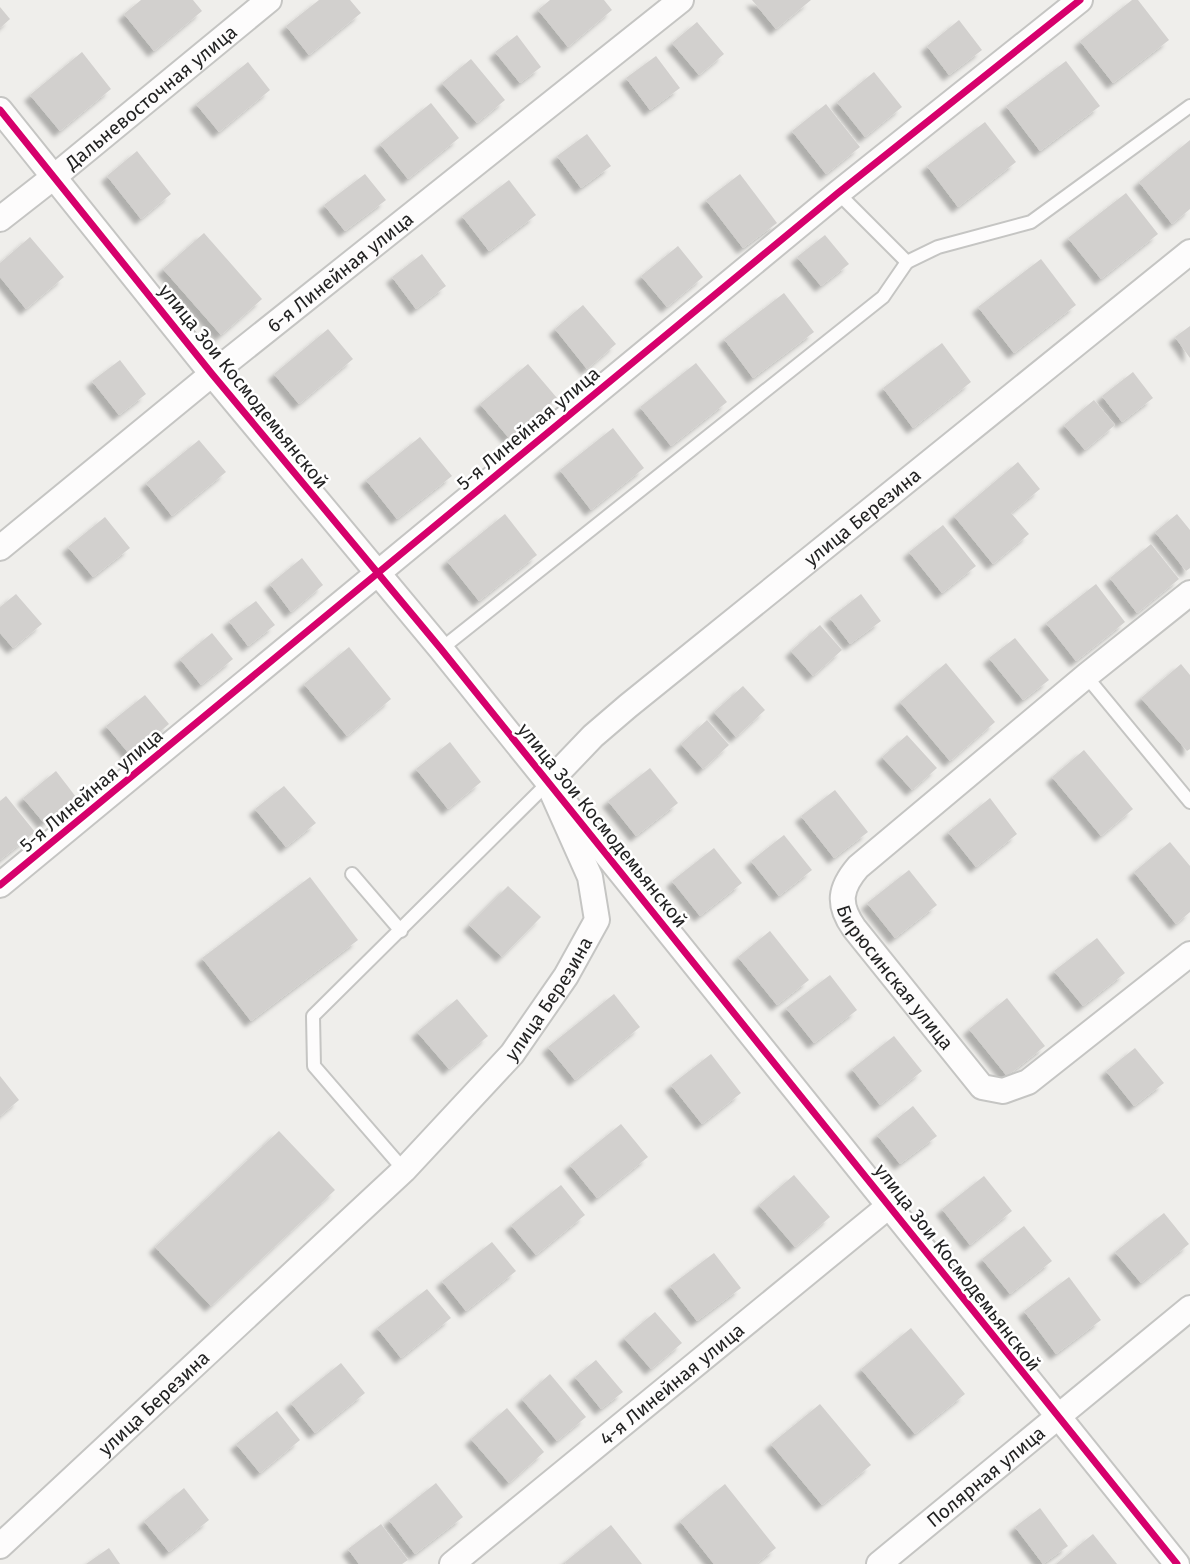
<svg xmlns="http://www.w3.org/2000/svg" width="1190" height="1564" font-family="'Fira Sans',sans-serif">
<defs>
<filter id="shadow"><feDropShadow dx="-6" dy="6" stdDeviation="2" flood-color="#0004"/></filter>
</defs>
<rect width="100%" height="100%" fill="#efeeeb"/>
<g fill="#d2d0ce" filter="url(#shadow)">
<path d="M 141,0 L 193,0 L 202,11 L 154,51 L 124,14 Z"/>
<path d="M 319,0 L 350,0 L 361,13 L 309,55 L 286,26 Z"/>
<path d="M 550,0 L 604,0 L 612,10 L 568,47 L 538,10 Z"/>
<path d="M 752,0 L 811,0 L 776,29 Z"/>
<path d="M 1132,0 L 1138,0 L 1169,40 L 1113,83 L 1080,41 Z"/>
<path d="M 0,7 L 10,19 L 0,28 Z"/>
<path d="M 959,20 L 982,50 L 949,75 L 927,46 Z"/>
<path d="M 697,22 L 724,54 L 699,75 L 672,43 Z"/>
<path d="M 517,35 L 541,67 L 520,83 L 495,52 Z"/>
<path d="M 82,52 L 111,89 L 60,131 L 30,95 Z"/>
<path d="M 656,56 L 680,88 L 650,110 L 626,78 Z"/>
<path d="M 471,59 L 505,100 L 477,123 L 442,83 Z"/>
<path d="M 1066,61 L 1100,106 L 1040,151 L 1006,106 Z"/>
<path d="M 248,62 L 270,90 L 219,132 L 196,104 Z"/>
<path d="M 874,72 L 902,107 L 865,137 L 837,102 Z"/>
<path d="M 431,103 L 459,138 L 408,179 L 380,144 Z"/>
<path d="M 826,104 L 860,147 L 826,174 L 792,131 Z"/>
<path d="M 985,122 L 1016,162 L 958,207 L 927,166 Z"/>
<path d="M 587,134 L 611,166 L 581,188 L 557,156 Z"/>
<path d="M 1190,140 L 1190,209 L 1172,224 L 1139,182 Z"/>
<path d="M 137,151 L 171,194 L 141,219 L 107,176 Z"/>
<path d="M 365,174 L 386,200 L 345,231 L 324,205 Z"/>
<path d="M 740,174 L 777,223 L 743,248 L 706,200 Z"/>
<path d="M 509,180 L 536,215 L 489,251 L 462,216 Z"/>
<path d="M 1126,193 L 1158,234 L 1101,279 L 1068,238 Z"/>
<path d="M 204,233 L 262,299 L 221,335 L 163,269 Z"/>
<path d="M 825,235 L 849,264 L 821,286 L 797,257 Z"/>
<path d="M 30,237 L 64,277 L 26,309 L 0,277 L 0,263 Z"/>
<path d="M 678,246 L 703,277 L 667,307 L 641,276 Z"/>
<path d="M 422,254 L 446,286 L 416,309 L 392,277 Z"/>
<path d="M 1041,259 L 1076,305 L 1014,353 L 978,307 Z"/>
<path d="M 784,293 L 814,332 L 753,378 L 724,339 Z"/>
<path d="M 583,305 L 616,344 L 587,369 L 555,329 Z"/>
<path d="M 1190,326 L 1190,358 L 1175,337 Z"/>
<path d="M 328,329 L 353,359 L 299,404 L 274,374 Z"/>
<path d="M 942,343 L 971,382 L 913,428 L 883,388 Z"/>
<path d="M 120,360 L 146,394 L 119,415 L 92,381 Z"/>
<path d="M 696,363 L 727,402 L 671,446 L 640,407 Z"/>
<path d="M 528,364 L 557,398 L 509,438 L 480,404 Z"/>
<path d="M 1133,372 L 1153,398 L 1122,422 L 1102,396 Z"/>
<path d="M 1094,400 L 1115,425 L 1085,450 L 1064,425 Z"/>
<path d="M 613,428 L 644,468 L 591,510 L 560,470 Z"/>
<path d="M 420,437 L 452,476 L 397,519 L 366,480 Z"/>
<path d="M 199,440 L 226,472 L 172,516 L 146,483 Z"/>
<path d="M 1018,462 L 1040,489 L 1011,513 L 1029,534 L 993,564 L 954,516 Z"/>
<path d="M 505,514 L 537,555 L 479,601 L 447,561 Z"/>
<path d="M 1177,514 L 1190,530 L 1190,568 L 1186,571 L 1155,532 Z"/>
<path d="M 105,517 L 130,548 L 93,577 L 68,547 Z"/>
<path d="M 943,525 L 976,566 L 942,593 L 909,552 Z"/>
<path d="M 1151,544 L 1179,579 L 1137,613 L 1110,578 Z"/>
<path d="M 302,558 L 323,585 L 291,612 L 270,584 Z"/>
<path d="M 1096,584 L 1125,622 L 1076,661 L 1046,623 Z"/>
<path d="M 16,594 L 42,624 L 13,648 L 0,633 L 0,607 Z"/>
<path d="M 861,594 L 881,621 L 850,644 L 830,618 Z"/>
<path d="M 256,601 L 275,625 L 248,646 L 229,621 Z"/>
<path d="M 820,625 L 842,650 L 813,676 L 791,651 Z"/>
<path d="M 212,633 L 233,659 L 201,685 L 180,659 Z"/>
<path d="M 1015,638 L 1049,680 L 1023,700 L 989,658 Z"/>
<path d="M 349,647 L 391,699 L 347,736 L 304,684 Z"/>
<path d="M 946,663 L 995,722 L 950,761 L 900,702 Z"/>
<path d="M 1181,664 L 1190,675 L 1190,749 L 1187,751 L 1141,698 Z"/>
<path d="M 743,686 L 765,710 L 736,737 L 714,712 Z"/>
<path d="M 145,695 L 169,724 L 131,756 L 106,726 Z"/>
<path d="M 707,720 L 729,745 L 703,769 L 681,744 Z"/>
<path d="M 907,735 L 937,768 L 912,790 L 882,757 Z"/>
<path d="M 450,742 L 481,782 L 448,809 L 416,769 Z"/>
<path d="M 1084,750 L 1133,809 L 1101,836 L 1052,777 Z"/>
<path d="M 650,768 L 678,803 L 636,836 L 608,801 Z"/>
<path d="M 56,771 L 76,797 L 44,823 L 23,798 Z"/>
<path d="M 284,786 L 316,823 L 286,847 L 255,809 Z"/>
<path d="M 835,790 L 868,832 L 834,858 L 801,816 Z"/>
<path d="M 6,796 L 35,832 L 0,860 L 0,801 Z"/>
<path d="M 990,798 L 1017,834 L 976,867 L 948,832 Z"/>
<path d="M 784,835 L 812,870 L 779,896 L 751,861 Z"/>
<path d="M 1170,842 L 1190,866 L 1190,912 L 1176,924 L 1134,872 Z"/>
<path d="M 714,848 L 742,883 L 700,916 L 672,881 Z"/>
<path d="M 909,870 L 937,905 L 895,938 L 867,903 Z"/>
<path d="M 310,877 L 358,940 L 251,1021 L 202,958 Z"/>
<path d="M 508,886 L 541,917 L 502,957 L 469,925 Z"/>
<path d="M 770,931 L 809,980 L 777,1005 L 738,957 Z"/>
<path d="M 1097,938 L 1125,973 L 1083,1006 L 1054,971 Z"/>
<path d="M 830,975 L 857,1010 L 814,1043 L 786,1008 Z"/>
<path d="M 614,994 L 640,1027 L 575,1080 L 548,1047 Z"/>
<path d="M 1007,998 L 1045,1046 L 1007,1076 L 969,1029 Z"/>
<path d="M 457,999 L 488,1036 L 449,1069 L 417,1032 Z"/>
<path d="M 894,1036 L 922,1071 L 880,1105 L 852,1069 Z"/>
<path d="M 1135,1048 L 1164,1083 L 1134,1106 L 1106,1071 Z"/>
<path d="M 711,1054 L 741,1093 L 702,1124 L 671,1085 Z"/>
<path d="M 0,1076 L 19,1100 L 0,1116 Z"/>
<path d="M 913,1106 L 937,1136 L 900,1164 L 877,1135 Z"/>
<path d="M 621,1124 L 648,1157 L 597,1198 L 570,1165 Z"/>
<path d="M 279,1131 L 335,1190 L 211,1306 L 155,1247 Z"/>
<path d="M 794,1175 L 830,1217 L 795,1247 L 759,1205 Z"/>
<path d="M 984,1176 L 1012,1211 L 970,1245 L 942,1209 Z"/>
<path d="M 561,1185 L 585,1215 L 536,1255 L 511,1225 Z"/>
<path d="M 1164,1213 L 1189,1244 L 1141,1283 L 1115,1252 Z"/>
<path d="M 1024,1226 L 1052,1261 L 1010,1294 L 982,1259 Z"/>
<path d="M 492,1242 L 516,1271 L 466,1311 L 442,1281 Z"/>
<path d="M 714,1253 L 741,1288 L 697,1321 L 670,1286 Z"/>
<path d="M 1069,1277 L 1101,1320 L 1056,1354 L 1024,1311 Z"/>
<path d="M 427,1289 L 451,1318 L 401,1358 L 377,1328 Z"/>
<path d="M 655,1312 L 682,1343 L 651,1369 L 624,1338 Z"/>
<path d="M 911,1328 L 965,1394 L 915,1434 L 861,1369 Z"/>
<path d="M 596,1360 L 623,1392 L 601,1409 L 575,1377 Z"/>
<path d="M 341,1363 L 365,1393 L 315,1433 L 291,1403 Z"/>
<path d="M 550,1374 L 586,1417 L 557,1441 L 522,1399 Z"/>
<path d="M 820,1404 L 871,1465 L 822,1505 L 771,1444 Z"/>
<path d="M 507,1408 L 544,1452 L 509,1483 L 471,1439 Z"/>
<path d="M 277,1411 L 300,1440 L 260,1473 L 236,1444 Z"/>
<path d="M 436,1483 L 463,1517 L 415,1554 L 389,1520 Z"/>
<path d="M 725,1484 L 776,1548 L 756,1564 L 714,1564 L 680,1521 Z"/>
<path d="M 184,1488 L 209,1520 L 169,1552 L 144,1521 Z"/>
<path d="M 1040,1508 L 1068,1546 L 1043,1564 L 1015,1527 Z"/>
<path d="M 381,1524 L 408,1560 L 402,1564 L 359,1564 L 348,1549 Z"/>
<path d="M 611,1525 L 642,1564 L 566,1564 L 565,1562 Z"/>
<path d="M 1093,1534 L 1117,1564 L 1056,1564 Z"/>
<path d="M 109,1548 L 120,1564 L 86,1564 Z"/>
</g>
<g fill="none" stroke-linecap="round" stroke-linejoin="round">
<g stroke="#c5c5c3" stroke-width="16">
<g id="lane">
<path d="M 838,193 L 907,262 L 938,247 L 1031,222 L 1190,106"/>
<path d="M 441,649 L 883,297 L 907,262"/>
<path d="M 1086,676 L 1190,802"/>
<path d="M 352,874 L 401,931"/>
<path d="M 404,1170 L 314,1066 L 313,1016 L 548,783"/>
</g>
</g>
<g stroke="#c5c5c3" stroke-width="28">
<g id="street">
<path d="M 0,110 L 212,374 L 441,649 L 1177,1564"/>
<path id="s1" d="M 0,219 L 55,176 L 269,0"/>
<path id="s2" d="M 0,548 L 212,374 L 681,0"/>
<path id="s3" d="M 1190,593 L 1086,676 L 858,867 C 840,888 837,904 854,928 L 982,1087 L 1003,1091 L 1028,1082 L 1190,954"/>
<path d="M 0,885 L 838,193 L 1080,0"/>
<path id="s4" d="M 0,1546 L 404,1170 L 512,1054 L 566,976 L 597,920 L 590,877 L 548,783 L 593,736 L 628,706 L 1190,252"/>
<path id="s5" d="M 452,1564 L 890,1205"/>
<path id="s6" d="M 879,1564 L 1190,1308"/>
</g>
</g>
<use href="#lane" stroke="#fdfcfc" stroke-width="12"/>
<use href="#street" stroke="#fdfcfc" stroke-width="24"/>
<g stroke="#fff" stroke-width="11">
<g id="cycleway">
<path d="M 0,110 L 212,374 L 441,649 L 1177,1564"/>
<path d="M 0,885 L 838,193 L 1080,0"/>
</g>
</g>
<use href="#cycleway" stroke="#d6006c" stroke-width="7"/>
</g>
<g text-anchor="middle" stroke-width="5" stroke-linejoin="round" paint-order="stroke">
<g font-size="19" fill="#222" stroke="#fff">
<text dy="7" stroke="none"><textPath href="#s1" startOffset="194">Дальневосточная улица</textPath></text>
<text dy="7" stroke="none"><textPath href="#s2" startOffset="438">6-я Линейная улица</textPath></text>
<text transform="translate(244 386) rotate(51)" y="7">улица Зои Космодемьянской</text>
<text transform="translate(528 428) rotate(-40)" y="7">5-я Линейная улица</text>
<text dy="7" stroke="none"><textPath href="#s4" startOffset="1428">улица Березина</textPath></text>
<text transform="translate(91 790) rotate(-40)" y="7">5-я Линейная улица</text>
<text transform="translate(603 825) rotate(51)" y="7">улица Зои Космодемьянской</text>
<text dy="7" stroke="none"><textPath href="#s3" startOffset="562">Бирюсинская улица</textPath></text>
<text dy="7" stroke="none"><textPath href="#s4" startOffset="777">улица Березина</textPath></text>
<text transform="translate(958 1267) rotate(52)" y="7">улица Зои Космодемьянской</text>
<text dy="7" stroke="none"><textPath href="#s5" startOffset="284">4-я Линейная улица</textPath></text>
<text dy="7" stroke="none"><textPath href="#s4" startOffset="210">улица Березина</textPath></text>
<text dy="7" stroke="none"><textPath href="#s6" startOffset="138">Полярная улица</textPath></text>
</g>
</g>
</svg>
